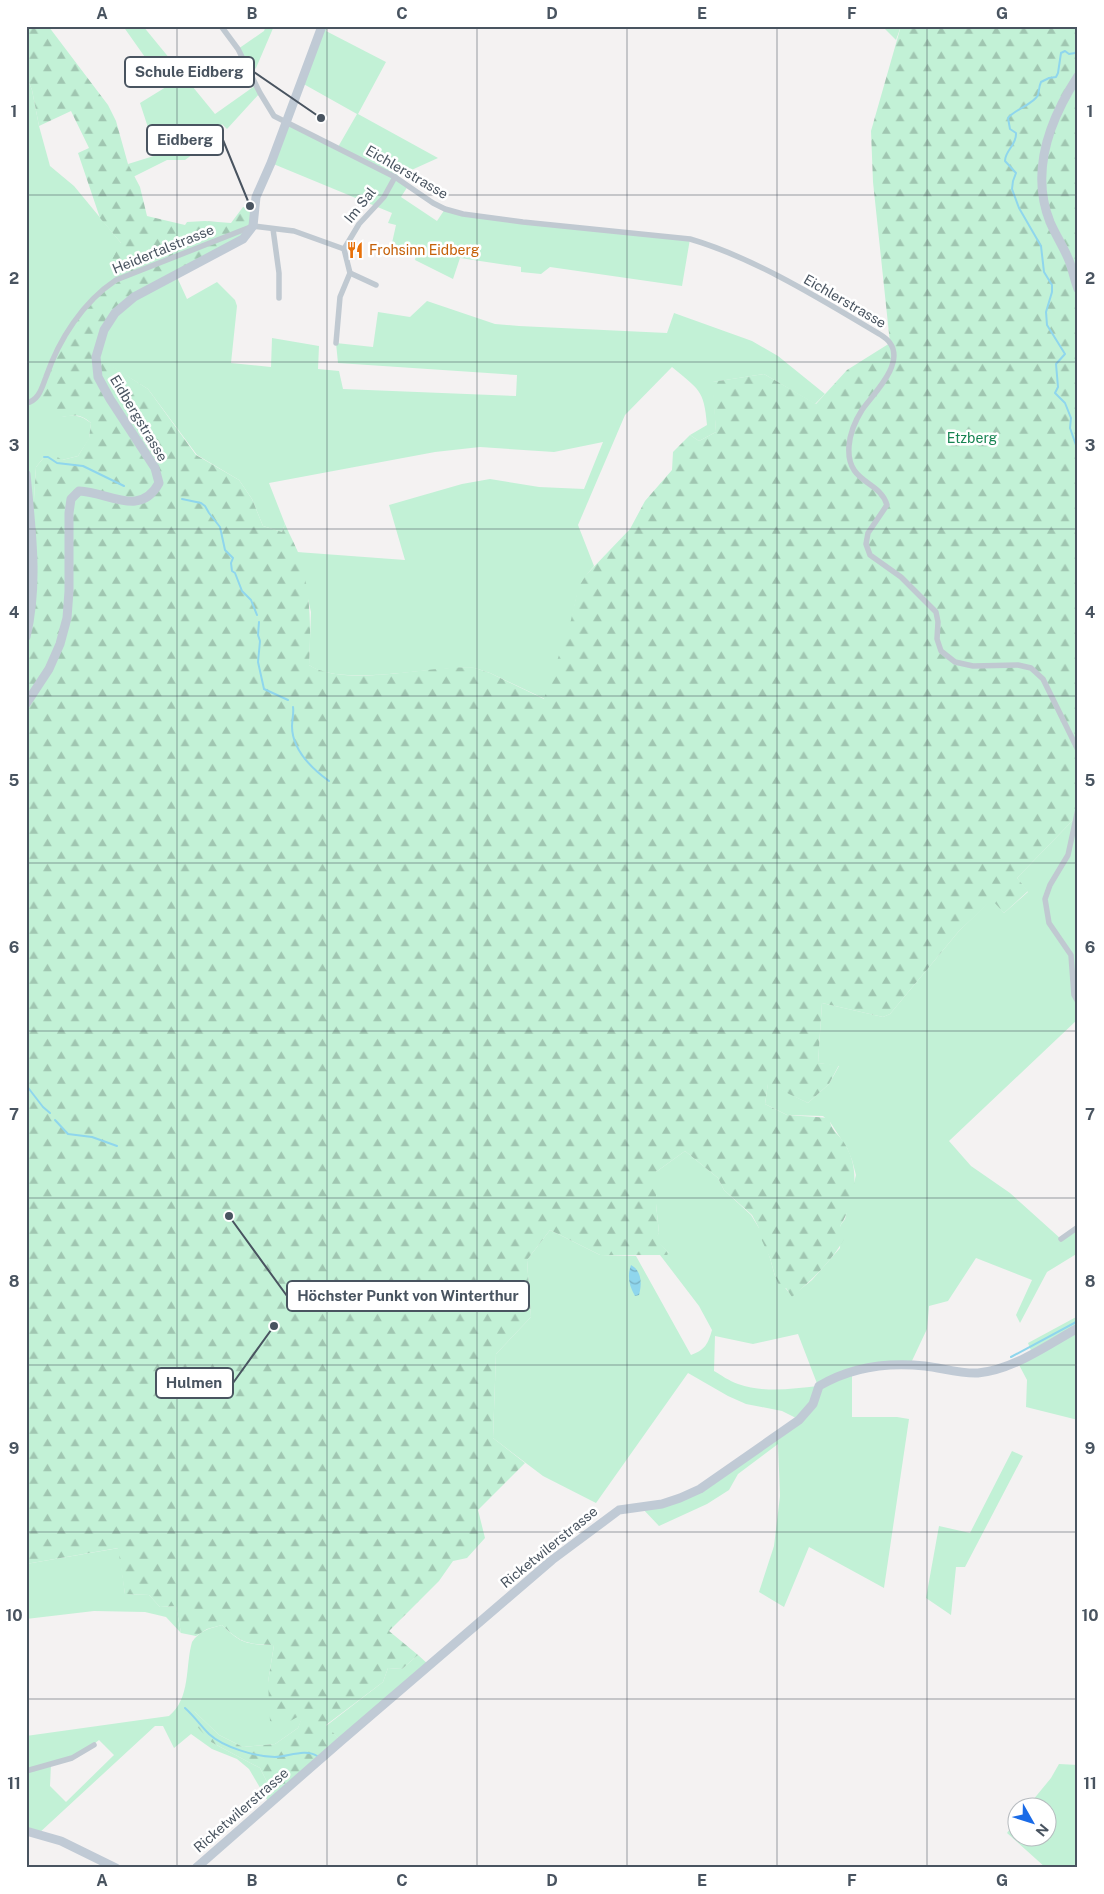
<svg xmlns="http://www.w3.org/2000/svg" width="1104" height="1894" font-family="'Public Sans',sans-serif">
<defs>
<pattern id="forest-firs" width="22" height="20" patternUnits="userSpaceOnUse" patternTransform="scale(1.25)"><rect width="22" height="20" fill="#c2f1d6"/><path d="M5 1l3.5 6h-7zM16 11l3.5 6h-7z" fill="#a0c6b1"/></pattern>
<pattern id="water-waves" width="16" height="10" patternUnits="userSpaceOnUse" patternTransform="scale(1.25)"><rect width="16" height="10" fill="#8fd6ed"/><path d="M0 5q4-4 8 0t8 0" fill="none" stroke="#77b0c3"/></pattern>
</defs>
<rect width="100%" height="100%" fill="#f4f2f2"/>
<g fill="#c2f1d6" fill-rule="evenodd">
<path d="M 123,26 L 143,26 L 215,114 L 256,85 L 260,93 L 227,129 L 222,124 L 214,149 L 204,146 L 185,160 L 167,160 L 133,177 L 128,164 L 157,155 L 140,103 L 166,87 Z"/>
<path d="M 266,26 L 274,26 L 256,68 L 250,74 L 238,49 L 264,31 Z"/>
<path d="M 322,26 L 329,26 L 326,31 L 386,62 L 358,114 L 438,158 L 396,177 L 408,186 L 401,197 L 437,221 L 445,209 L 463,214 L 690,239 L 682,286 L 550,267 L 541,274 L 521,272 L 521,267 L 460,258 L 453,279 L 415,260 L 416,255 L 392,243 L 396,225 L 388,223 L 392,213 L 271,163 L 285,123 L 338,147 L 357,114 L 300,82 Z"/>
<path d="M 882,26 L 901,26 L 896,40 Z"/>
<path d="M 26,75 L 32,90 L 39,126 L 50,166 L 74,186 L 121,243 L 127,275 L 61,417 C 73,414 81,415 91,423 L 89,439 L 78,456 L 62,460 L 45,456 L 36,467 L 34,499 L 29,499 L 34,578 L 26,637 Z"/>
<path d="M 176,275 L 187,299 L 217,282 L 235,300 L 237,306 L 231,363 L 271,367 L 272,338 L 319,346 L 318,369 L 339,371 L 343,389 L 516,396 L 517,375 L 338,363 L 336,343 L 373,347 L 378,312 L 410,317 L 427,301 L 495,324 L 519,326 L 667,333 L 674,313 L 752,341 L 778,356 L 825,394 L 815,404 L 764,374 L 713,382 L 716,432 L 699,441 L 690,435 L 707,425 C 704,389 699,390 672,367 L 625,415 L 578,525 L 594,566 C 574,588 578,597 571,622 C 563,648 553,673 545,699 L 490,673 L 475,668 C 435,665 341,688 309,665 L 311,612 L 297,552 L 405,560 L 389,505 L 462,484 L 490,479 L 539,487 L 584,489 L 603,442 L 554,452 L 480,447 L 435,452 L 269,483 L 285,524 L 282,532 L 263,526 L 252,499 L 239,480 L 197,455 L 148,389 L 96,357 L 115,313 Z"/>
<path d="M 1078,810 L 1078,1019 L 949,1141 L 971,1166 L 1010,1193 L 1061,1239 L 1078,1227 L 1078,1253 L 1047,1272 L 1020,1323 L 1016,1315 L 1032,1280 L 976,1258 L 948,1301 L 929,1306 L 927,1329 L 910,1365 L 852,1370 L 852,1417 L 897,1417 L 909,1419 L 884,1588 L 809,1547 L 784,1607 L 759,1592 L 774,1546 L 780,1496 L 778,1444 L 738,1474 L 729,1490 L 707,1504 L 659,1526 L 641,1507 L 680,1499 L 798,1419 L 782,1411 L 746,1404 L 728,1396 L 688,1373 L 596,1503 L 543,1476 L 493,1438 L 496,1354 L 531,1317 L 527,1260 L 550,1230 L 600,1255 L 636,1256 L 691,1355 C 705,1350 708,1344 712,1330 L 699,1306 L 660,1255 L 669,1253 L 655,1239 L 659,1233 L 656,1204 L 656,1172 L 685,1151 L 718,1178 L 724,1190 L 751,1215 L 759,1228 L 770,1258 L 775,1276 L 792,1296 L 812,1280 L 840,1248 L 841,1228 L 840,1226 L 845,1219 L 856,1175 L 852,1160 L 847,1148 L 830,1122 L 823,1116 L 787,1115 L 765,1104 L 768,1083 L 808,1103 L 829,1084 L 839,1066 L 818,1063 L 822,1003 L 883,1017 L 890,1014 L 959,931 L 992,899 L 1004,913 L 1028,892 L 1017,878 L 1075,818 ZM 798,1334 L 818,1386 C 791,1389 764,1393 738,1384 C 729,1381 721,1375 714,1371 L 715,1336 L 753,1344 Z"/>
<path d="M 1078,1316 L 1078,1420 L 1026,1407 L 1027,1380 L 1017,1361 L 1032,1353 L 1028,1343 Z"/>
<path d="M 1012,1451 L 1023,1456 L 965,1567 L 956,1567 L 951,1615 L 926,1598 L 939,1526 L 970,1533 Z"/>
<path d="M 119,1548 L 125,1594 L 149,1595 L 160,1607 L 176,1606 L 181,1633 L 166,1617 L 145,1612 L 94,1611 L 26,1619 L 26,1564 Z"/>
<path d="M 222,1625 C 242,1645 248,1644 274,1645 L 268,1682 L 304,1714 L 298,1728 L 275,1744 L 243,1747 L 219,1735 L 194,1711 L 211,1742 L 260,1768 L 275,1798 L 269,1803 L 249,1769 L 237,1759 L 212,1749 L 191,1734 L 174,1748 L 163,1726 L 155,1726 L 38,1834 L 26,1831 L 26,1736 L 169,1716 C 191,1698 185,1667 192,1642 C 199,1631 210,1628 222,1625 ZM 99,1740 L 114,1755 L 66,1802 L 50,1786 L 51,1764 L 81,1754 Z"/>
<path d="M 418,1655 L 429,1665 L 341,1741 L 326,1726 L 383,1682 L 388,1668 L 402,1669 Z"/>
<path d="M 1059,1764 L 1078,1765 L 1078,1868 L 1046,1868 L 1007,1833 L 1016,1820 L 1016,1836 L 1046,1836 L 1046,1806 L 1028,1806 L 1051,1778 Z"/>
</g>
<path fill="url(#forest-firs)" d="M 26,26 L 49,27 L 108,105 L 116,121 L 128,164 L 140,187 L 147,216 L 185,225 L 187,222 L 205,221 L 231,223 L 243,207 L 253,209 L 248,234 L 115,313 L 96,356 L 148,389 L 196,455 L 239,480 L 252,499 L 263,526 L 282,532 L 285,524 C 290,536 297,548 301,560 C 311,598 311,627 309,665 C 346,689 432,664 475,668 L 490,673 L 544,699 L 571,620 L 578,588 L 586,575 L 630,529 L 645,501 L 672,470 L 673,452 L 690,435 L 699,441 L 716,432 L 712,382 L 764,374 L 816,404 L 847,370 L 890,343 L 873,182 L 871,131 L 901,26 L 1078,26 L 1078,810 L 1075,818 L 1017,878 L 1028,891 L 1004,913 L 992,900 L 959,931 L 890,1014 L 883,1017 L 822,1003 L 818,1063 L 839,1065 L 829,1084 L 808,1103 L 768,1084 L 765,1104 L 787,1115 L 830,1118 C 829,1128 838,1134 843,1141 C 861,1167 856,1201 840,1226 L 848,1232 C 835,1258 814,1278 792,1297 L 786,1288 L 781,1290 L 775,1276 L 770,1258 L 757,1230 L 759,1228 L 752,1215 L 724,1190 L 718,1178 L 685,1151 L 656,1172 L 656,1204 L 659,1233 L 656,1239 L 669,1253 L 667,1255 L 600,1255 L 550,1230 L 527,1260 L 531,1317 L 496,1354 L 493,1438 L 525,1463 L 478,1510 L 485,1538 L 467,1558 L 453,1561 L 439,1581 L 389,1631 L 418,1655 L 402,1669 L 388,1668 L 383,1682 L 326,1725 L 341,1741 L 275,1798 L 260,1768 L 211,1742 L 184,1712 L 186,1708 L 194,1711 L 219,1735 L 243,1747 L 275,1744 L 298,1728 L 303,1714 L 279,1727 L 270,1721 L 268,1682 L 274,1645 C 248,1644 242,1644 222,1625 L 207,1629 L 196,1636 L 181,1633 L 176,1606 L 160,1607 L 149,1595 L 125,1594 L 118,1548 L 26,1564 L 26,637 L 32,612 L 28,499 L 34,499 L 36,467 L 45,456 L 47,450 L 62,460 L 78,456 L 89,438 L 91,423 C 78,412 72,416 57,418 L 42,397 L 41,390 L 59,347 L 88,304 L 127,275 L 126,273 L 109,265 L 121,243 L 100,218 L 78,153 L 89,148 L 71,111 L 39,126 L 32,90 L 26,75 Z"/>
<path fill="url(#water-waves)" d="M 631,1265 C 642,1271 642,1284 639,1295 L 635,1296 C 629,1286 627,1276 631,1265 Z"/>
<g fill="none" stroke-linecap="round" stroke-linejoin="round">
<g stroke="#8fd6ed" stroke-width="2">
<path d="M 1078,49 L 1075,53 L 1069,54 L 1065,51 L 1061,53 L 1058,73 L 1056,77 L 1049,78 L 1041,82 C 1039,86 1039,91 1038,95 C 1034,104 1015,109 1008,118 L 1010,129 L 1016,133 C 1017,145 1005,150 1005,161 L 1016,173 L 1013,181 L 1012,189 L 1019,208 L 1041,246 L 1044,272 L 1052,285 L 1052,292 L 1046,312 L 1047,325 L 1065,354 L 1056,364 L 1058,387 L 1055,393 L 1065,403 L 1071,418 L 1070,428 L 1078,451"/>
<path d="M 44,457 L 48,457 L 57,463 L 83,466 L 124,486"/>
<path d="M 182,499 L 201,503 L 205,506 L 209,513 L 220,527 L 225,550 L 233,558 L 231,563 L 232,571 L 235,573 L 242,591 L 251,600 L 257,615"/>
<path d="M 259,622 L 258,635 L 260,641 L 258,662 L 264,689 L 288,700"/>
<path d="M 293,707 C 294,713 292,720 292,726 C 292,750 311,768 329,781"/>
<path d="M 26,1085 L 43,1107 L 50,1113"/>
<path d="M 55,1120 L 68,1134 L 92,1137 L 117,1146"/>
<path d="M 1011,1357 L 1078,1321"/>
<path d="M 185,1708 C 194,1716 201,1726 209,1734 C 223,1747 256,1757 275,1757 C 287,1757 306,1748 317,1756"/>
</g>
<g stroke="#c0c9d1" stroke-width="5.5">
<path d="M 221,26 L 238,49 L 260,93 L 274,116 L 395,177 L 433,203 L 445,209 L 463,214 L 523,222 L 690,239 C 755,258 822,300 881,335 C 884,337 888,340 890,343 C 905,364 873,394 862,410 C 855,421 850,433 849,446 C 846,484 880,480 887,505 L 868,533 L 866,544 L 870,555 L 901,577 L 936,612 L 938,622 L 937,639 L 941,651 L 955,662 L 973,666 L 1018,665 L 1031,668 L 1043,679 L 1078,750"/>
<path d="M 273,229 L 279,273 L 279,298"/>
<path d="M 344,249 L 359,224 L 384,197 L 395,177"/>
<path d="M 344,249 L 350,273 L 376,285"/>
<path d="M 336,343 L 340,297 L 350,273"/>
<path d="M 26,403 C 39,401 42,387 46,377 C 59,339 83,302 116,280 L 253,226 L 294,231 L 344,249"/>
<path d="M 1078,809 L 1068,855 L 1050,885 L 1045,899 L 1049,923 L 1071,955 L 1074,995 L 1078,1002"/>
<path d="M 1061,1239 L 1078,1227"/>
<path d="M 26,1771 L 72,1758 L 94,1745"/>
</g>
<g stroke="#c0cad5" stroke-width="9">
<path d="M 1078,76 C 1050,119 1030,172 1050,222 C 1056,236 1065,249 1070,263 C 1073,272 1075,281 1078,289"/>
<path d="M 26,474 C 31,528 39,583 26,637"/>
<path d="M 26,704 L 49,669 L 60,644 L 67,618 L 69,591 L 69,513 L 71,499 L 79,491 C 109,492 140,518 159,483 L 155,468 L 110,399 L 98,377 L 96,357 L 104,330 L 115,313 L 134,297 L 243,239 L 253,226 L 256,197 L 271,163 L 322,26"/>
<path d="M 26,1831 L 61,1841 L 116,1868"/>
<path d="M 196,1868 L 341,1741 L 552,1560 L 619,1510 L 662,1504 L 680,1498 L 700,1489 L 799,1420 L 813,1404 L 819,1386 C 851,1367 888,1362 925,1366 C 942,1368 961,1374 978,1373 C 1013,1370 1047,1345 1078,1328"/>
</g>
</g>
<path fill="none" stroke="#495460" stroke-width="1" stroke-opacity="0.55" d="M 177,26 L 177,1868M 327,26 L 327,1868M 477,26 L 477,1868M 627,26 L 627,1868M 777,26 L 777,1868M 927,26 L 927,1868M 26,195 L 1078,195M 26,362 L 1078,362M 26,529 L 1078,529M 26,696 L 1078,696M 26,863 L 1078,863M 26,1031 L 1078,1031M 26,1198 L 1078,1198M 26,1365 L 1078,1365M 26,1532 L 1078,1532M 26,1699 L 1078,1699"/>
<defs>
<g id="restaurant-bare" transform="scale(1.35)"><path d="M-5-6h1v4h1v-4h1v4h1v-4h1v5L-1.5 .5V6h-2V.5L-5-1ZM5-6V6H3V1.5H1.5Q1.5-4 5-6Z" fill="#e8710a" stroke="#fff" stroke-width="2.5" paint-order="stroke"/></g>
</defs>
<g fill-rule="evenodd">
<use href="#restaurant-bare" x="355" y="250"/>
</g>
<g text-anchor="middle" stroke-width="5" stroke-linejoin="round" paint-order="stroke">
<g font-size="14" fill="#495460" stroke="#fff">
<text transform="translate(407 172) rotate(30)" y="5">Eichlerstrasse</text>
<text transform="translate(360 205) rotate(-51)" y="5">Im Sal</text>
<text transform="translate(163 249) rotate(-22)" y="5">Heidertalstrasse</text>
<text transform="translate(845 301) rotate(30)" y="5">Eichlerstrasse</text>
<text transform="translate(139 418) rotate(59)" y="5">Eidbergstrasse</text>
<text transform="translate(549 1547) rotate(-39)" y="5">Ricketwilerstrasse</text>
<text transform="translate(241 1810) rotate(-41)" y="5">Ricketwilerstrasse</text>
</g>
<g font-size="14" fill="#c56008" stroke="#fff" text-anchor="start">
<text x="369" y="255">Frohsinn Eidberg</text>
</g>
<g font-size="14" fill="#178452" stroke="#fff">
<text x="972" y="443">Etzberg</text>
</g>
</g>
<path fill="none" stroke="#495460" stroke-width="2" d="M321 118L254 72M250 206L223 140M229 1216L287 1296M274 1326L233 1383"/>
<g fill="#495460" stroke="#fff" stroke-width="2">
<circle cx="321" cy="118" r="5"/>
<circle cx="250" cy="206" r="5"/>
<circle cx="229" cy="1216" r="5"/>
<circle cx="274" cy="1326" r="5"/>
</g>
<g fill="#fff" stroke="#495460" stroke-width="2">
<rect x="125" y="57" width="129" height="30" rx="5"/>
<rect x="147" y="125" width="76" height="30" rx="5"/>
<rect x="287" y="1281" width="242" height="30" rx="5"/>
<rect x="156" y="1368" width="77" height="30" rx="5"/>
</g>
<g font-size="15" text-anchor="middle" font-weight="bold" fill="#495460">
<text x="189" y="77">Schule Eidberg</text>
<text x="185" y="145">Eidberg</text>
<text x="408" y="1301">Höchster Punkt von Winterthur</text>
<text x="194" y="1388">Hulmen</text>
</g>
<rect width="1104" height="1894" fill="none" stroke="#ffffff" stroke-width="55"/>
<g transform="translate(1032 1822) rotate(129)"><circle r="24" fill="#ffffff" stroke="#b6bbbf"/>
<path d="M0-4L9 19L0 12L-9 19Z" fill="#1a6be7"/>
<text y="-8" font-size="14" font-weight="bold" text-anchor="middle" fill="#495460">N</text>
</g>
<rect x="28" y="28" width="1048" height="1838" fill="none" stroke="#495460" stroke-width="2"/>
<g font-size="16" text-anchor="middle" font-weight="bold" fill="#495460">
<text x="102" y="19">A</text>
<text x="252" y="19">B</text>
<text x="402" y="19">C</text>
<text x="552" y="19">D</text>
<text x="702" y="19">E</text>
<text x="852" y="19">F</text>
<text x="1002" y="19">G</text>
<text x="14" y="117">1</text>
<text x="1090" y="117">1</text>
<text x="14" y="284">2</text>
<text x="1090" y="284">2</text>
<text x="14" y="451">3</text>
<text x="1090" y="451">3</text>
<text x="14" y="618">4</text>
<text x="1090" y="618">4</text>
<text x="14" y="786">5</text>
<text x="1090" y="786">5</text>
<text x="14" y="953">6</text>
<text x="1090" y="953">6</text>
<text x="14" y="1120">7</text>
<text x="1090" y="1120">7</text>
<text x="14" y="1287">8</text>
<text x="1090" y="1287">8</text>
<text x="14" y="1454">9</text>
<text x="1090" y="1454">9</text>
<text x="14" y="1621">10</text>
<text x="1090" y="1621">10</text>
<text x="14" y="1789">11</text>
<text x="1090" y="1789">11</text>
<text x="102" y="1886">A</text>
<text x="252" y="1886">B</text>
<text x="402" y="1886">C</text>
<text x="552" y="1886">D</text>
<text x="702" y="1886">E</text>
<text x="852" y="1886">F</text>
<text x="1002" y="1886">G</text>
</g>
</svg>
